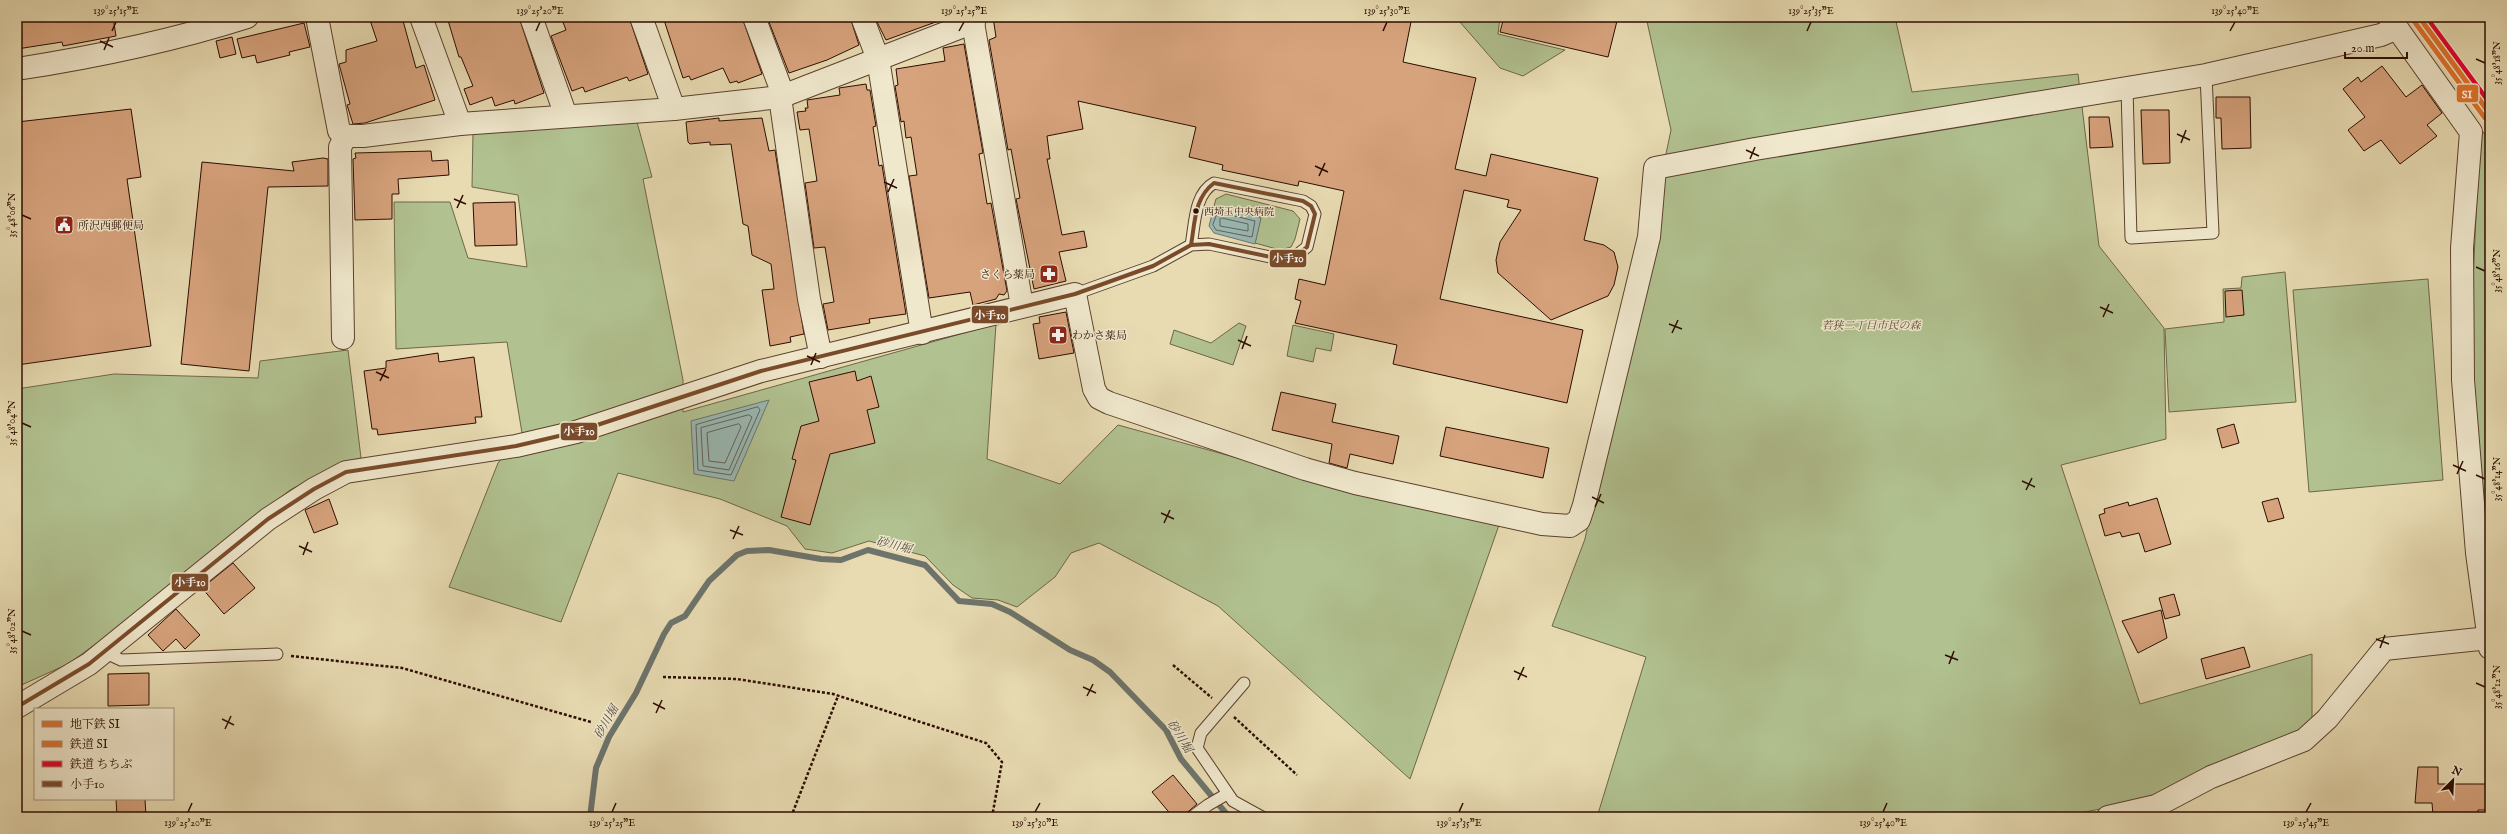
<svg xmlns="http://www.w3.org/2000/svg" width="2507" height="834" font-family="'IM FELL English','Noto Serif JP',serif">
<rect width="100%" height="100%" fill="#e8dbb2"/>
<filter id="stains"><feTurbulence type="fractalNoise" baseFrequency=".005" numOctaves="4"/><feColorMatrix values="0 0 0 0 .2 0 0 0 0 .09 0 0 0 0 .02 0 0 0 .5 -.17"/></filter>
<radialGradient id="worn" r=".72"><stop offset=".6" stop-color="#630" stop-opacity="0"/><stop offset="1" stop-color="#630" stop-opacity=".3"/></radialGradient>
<g fill="#b1c190" stroke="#6e6648">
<path d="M 1461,17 L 1500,17 L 1498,34 L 1565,50 L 1523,76 L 1500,68 L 1459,21 Z"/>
<path d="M 1646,17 L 1895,17 L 1912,92 L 2078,74 L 2099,246 L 2164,328 L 2166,439 L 2061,465 L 2140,704 L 2312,654 L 2312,727 L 2155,798 L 2060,817 L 1597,817 L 1646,657 L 1552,626 L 1585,539 L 1671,130 Z"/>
<path d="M 637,122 L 652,177 L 643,179 L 683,380 L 683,412 L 996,324 L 987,459 L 1060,484 L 1118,425 L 1350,489 L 1499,525 L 1410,779 L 1218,606 L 1099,543 L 1071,553 L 1055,577 L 1017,607 L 998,600 L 972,598 L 953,585 L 925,556 L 869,541 L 832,553 L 805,549 L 787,526 L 720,499 L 618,473 L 561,622 L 449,587 L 498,463 L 522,433 L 507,342 L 396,349 L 394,202 L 450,202 L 468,258 L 527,267 L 518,195 L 472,187 L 473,132 Z"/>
<path d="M 2480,128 L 2490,141 L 2490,605 L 2473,372 L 2472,304 Z"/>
<path d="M 1226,194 L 1293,211 L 1300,219 L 1295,239 L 1291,247 L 1280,250 L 1255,243 L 1261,217 L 1214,206 L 1216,199 Z"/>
<path d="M 2285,272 L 2296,402 L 2169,412 L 2165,329 L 2224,322 L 2223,289 L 2241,288 L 2242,277 Z"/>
<path d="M 2428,279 L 2443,480 L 2309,492 L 2293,290 Z"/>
<path d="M 1239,323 L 1246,326 L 1233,365 L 1170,344 L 1174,330 L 1211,343 Z"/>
<path d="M 1293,325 L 1334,334 L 1331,351 L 1316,348 L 1313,362 L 1287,356 Z"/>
<path d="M 348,350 L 361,458 L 341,463 L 290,490 L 133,617 L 68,664 L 17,687 L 17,389 L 114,374 L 258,378 L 260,361 Z"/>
</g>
<g fill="#99b9b4" stroke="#6d746c">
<path d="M 1214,207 L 1261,218 L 1255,244 L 1214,233 L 1209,226 Z"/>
<path d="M 769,400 L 734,481 L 694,474 L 691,421 Z"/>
</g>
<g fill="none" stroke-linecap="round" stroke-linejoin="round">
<g stroke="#62625a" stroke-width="1">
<path d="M 1218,212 L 1255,221 L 1252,237 L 1216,230 L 1213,225 Z"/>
<path d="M 1222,218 L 1248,224 L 1248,231 L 1220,226 L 1220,219 Z"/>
<path d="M 758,407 L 760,410 L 731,475 L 698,470 L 696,425 Z"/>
<path d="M 749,415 L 752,417 L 729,470 L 703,466 L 701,428 Z"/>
<path d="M 739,424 L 741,427 L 725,463 L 709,461 L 707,433 Z"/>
</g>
<path stroke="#6d746c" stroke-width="6" d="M 590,817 L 596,768 L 609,737 L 636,693 L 664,634 L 671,623 L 685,616 L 709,581 L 737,555 L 747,551 L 769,550 L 821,559 L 841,560 L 868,550 L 925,565 L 959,601 L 992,604 L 1010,612 L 1070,650 L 1093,660 L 1110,672 L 1166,730 L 1181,759 L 1229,817"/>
</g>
<g fill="#d7a37d" stroke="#2c0c00">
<path d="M 17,17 L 113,17 L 116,36 L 63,46 L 62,42 L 17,49 Z"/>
<path d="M 369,17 L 402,17 L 416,68 L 424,65 L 435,100 L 365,123 L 353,124 L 347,105 L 350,104 L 339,64 L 346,62 L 346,50 L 377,41 Z"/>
<path d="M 447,17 L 519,17 L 544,93 L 515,104 L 514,100 L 495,106 L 492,97 L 470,105 L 464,89 L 473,86 L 461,57 L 459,57 Z"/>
<path d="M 561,17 L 629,17 L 648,74 L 629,81 L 627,77 L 585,92 L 583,87 L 572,91 L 551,36 L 566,30 Z"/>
<path d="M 663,17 L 742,17 L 762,74 L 738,83 L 737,81 L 730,83 L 723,68 L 691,80 L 689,76 L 683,78 Z"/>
<path d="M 767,17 L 805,17 L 806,20 L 813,17 L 850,17 L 859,45 L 827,60 L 789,73 Z"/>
<path d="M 884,17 L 944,17 L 944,19 L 886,40 L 876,20 Z"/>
<path d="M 993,17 L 1412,17 L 1403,62 L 1476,78 L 1455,169 L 1486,176 L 1491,154 L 1598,178 L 1584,240 L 1604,245 L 1614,252 L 1618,267 L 1614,285 L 1608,296 L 1551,320 L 1498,273 L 1496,260 L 1500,242 L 1521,210 L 1507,207 L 1509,200 L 1464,190 L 1440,299 L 1583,330 L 1567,403 L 1393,364 L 1397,345 L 1295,323 L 1301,301 L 1295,299 L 1299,279 L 1325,285 L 1344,191 L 1299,181 L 1298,186 L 1222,170 L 1223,165 L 1189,157 L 1196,127 L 1078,101 L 1083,129 L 1047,136 L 1050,159 L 1047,159 L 1062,235 L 1084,231 L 1087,247 L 1059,252 L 1066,281 L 1034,289 L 1016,199 L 1020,198 L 1011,149 L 1008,150 L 989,40 L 996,37 Z"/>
<path d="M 1504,17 L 1618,17 L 1608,57 L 1500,32 Z"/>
<path d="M 304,23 L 310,47 L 289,52 L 290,55 L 257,63 L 255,55 L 242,58 L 237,39 Z"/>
<path d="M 232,37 L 236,54 L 220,58 L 216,41 Z"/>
<path d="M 964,44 L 983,153 L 979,154 L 987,204 L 991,203 L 1007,291 L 1004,295 L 999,294 L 996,299 L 973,305 L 970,292 L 929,298 L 909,176 L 917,175 L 911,137 L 906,138 L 904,121 L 901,122 L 895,86 L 898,85 L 896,69 L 945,61 L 943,48 Z"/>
<path d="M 2382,66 L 2406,97 L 2422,85 L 2442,113 L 2427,125 L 2437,136 L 2400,164 L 2381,140 L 2364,151 L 2348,130 L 2365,117 L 2343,89 L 2358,77 L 2361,82 Z"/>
<path d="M 866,84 L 867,90 L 870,90 L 876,126 L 873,127 L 879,166 L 882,165 L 906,314 L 869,319 L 870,323 L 828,330 L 823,304 L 834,302 L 825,247 L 814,248 L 805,183 L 817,181 L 809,129 L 800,130 L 797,112 L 806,111 L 805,108 L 808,108 L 807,100 L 840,95 L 839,88 Z"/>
<path d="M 2216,97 L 2250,97 L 2251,148 L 2222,149 L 2221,118 L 2216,118 Z"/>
<path d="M 131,109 L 141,177 L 127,179 L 151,346 L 17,365 L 17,122 Z"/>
<path d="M 2141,110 L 2169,110 L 2170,163 L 2143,164 Z"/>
<path d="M 2089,117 L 2109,117 L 2113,147 L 2090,148 Z"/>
<path d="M 719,118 L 719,121 L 762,118 L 769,151 L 775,150 L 804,334 L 790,337 L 791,342 L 770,346 L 762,290 L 774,289 L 771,264 L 752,255 L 748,226 L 743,224 L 731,144 L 710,145 L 710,142 L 690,144 L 688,142 L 686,122 Z"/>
<path d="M 431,151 L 432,161 L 448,160 L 449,175 L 398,179 L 399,194 L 392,194 L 392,219 L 355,220 L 353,159 L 356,158 L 355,153 Z"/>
<path d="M 323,158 L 328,159 L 328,186 L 268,187 L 249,371 L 181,364 L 202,162 L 294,171 L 292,162 Z"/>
<path d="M 515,202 L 517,245 L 475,246 L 473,203 Z"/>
<path d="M 2242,290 L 2244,315 L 2226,317 L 2225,291 Z"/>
<path d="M 1066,312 L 1074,353 L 1039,359 L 1033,324 L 1040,323 L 1039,317 Z"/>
<path d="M 438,353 L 439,362 L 474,357 L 482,417 L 475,417 L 476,423 L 378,435 L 377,429 L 372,429 L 364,371 L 386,368 L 386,361 Z"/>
<path d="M 855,371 L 857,381 L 871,376 L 879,407 L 867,410 L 875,443 L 830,454 L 810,525 L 781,517 L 796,460 L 792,459 L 801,426 L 819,421 L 809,382 Z"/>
<path d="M 1281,392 L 1336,404 L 1332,422 L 1399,436 L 1393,464 L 1350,454 L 1347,468 L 1329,463 L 1332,444 L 1272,430 Z"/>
<path d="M 2234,424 L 2239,443 L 2222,448 L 2217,429 Z"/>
<path d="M 1446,427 L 1549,448 L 1543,478 L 1440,456 Z"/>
<path d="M 2157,498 L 2171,544 L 2145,552 L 2139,533 L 2122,537 L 2120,532 L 2105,536 L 2099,515 L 2105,513 L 2104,509 L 2128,502 L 2129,506 Z"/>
<path d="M 2278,498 L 2284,518 L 2268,522 L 2262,502 Z"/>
<path d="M 329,499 L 338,524 L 314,533 L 305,510 Z"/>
<path d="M 233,563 L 255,588 L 224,614 L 202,588 Z"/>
<path d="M 2174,594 L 2180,615 L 2165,619 L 2159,598 Z"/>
<path d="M 176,609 L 200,635 L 185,649 L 176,639 L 163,651 L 148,635 Z"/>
<path d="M 2161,610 L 2167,638 L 2138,653 L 2122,621 Z"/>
<path d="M 2244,647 L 2250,667 L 2206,679 L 2201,659 Z"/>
<path d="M 149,673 L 149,705 L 108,706 L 108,674 Z"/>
<path d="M 2418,767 L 2438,767 L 2438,784 L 2488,784 L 2487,810 L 2478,810 L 2478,814 L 2433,815 L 2432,803 L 2415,803 Z"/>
<path d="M 1173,775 L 1197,804 L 1182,817 L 1173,817 L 1152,792 Z"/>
<path d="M 116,799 L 145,799 L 146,817 L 117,817 Z"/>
</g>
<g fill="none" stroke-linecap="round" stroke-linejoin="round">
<g stroke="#5b402c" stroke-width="13">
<g id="service">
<path d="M 2127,88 L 2131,238 L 2213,233 L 2206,75"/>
<path d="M 1075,294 L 1153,266 L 1191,245 L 1209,244 L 1280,259 L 1293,258 L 1307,247 L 1315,214 L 1311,206 L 1303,201 L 1214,183 C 1194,194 1195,225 1191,245"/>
<path d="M 104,652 L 121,660 L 277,654"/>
<path d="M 1244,683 L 1201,733 L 1197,748 L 1233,801 L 1262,817"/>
<path d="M 1192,817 L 1208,805 L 1227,794"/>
</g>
</g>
<g stroke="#5b402c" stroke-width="24">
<g id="minor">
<path d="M 317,17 L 339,131 L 346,136 L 363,136 L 460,124 L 674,109 L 780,97 L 974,22"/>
<path d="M 421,17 L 460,124"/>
<path d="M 531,17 L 566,116"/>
<path d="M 641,17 L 674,109"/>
<path d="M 754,17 L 784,97"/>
<path d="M 862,17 L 878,59 L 922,333"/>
<path d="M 972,17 L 1022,306"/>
<path d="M 2389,17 L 2471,132 L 2462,248 L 2463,380 L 2477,553 L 2490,648"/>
<path d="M 17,69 C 95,57 172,41 247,17"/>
<path d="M 780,97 L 809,299 L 821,357"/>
<path d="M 343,338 L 340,147 L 346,136"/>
<path d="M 17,707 L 89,664 L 268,519 L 314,489 L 346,472 L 516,446 L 576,432 L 761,371 L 1075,294 L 1094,389 L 1099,398 L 1109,403 L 1305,469 L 1355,483 L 1542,524 L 1570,526 L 1579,520 L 1584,505 L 1649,237 L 1655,168 L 1755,149 L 2206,75 L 2381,35 L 2397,28"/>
<path d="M 2108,817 L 2156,806 L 2211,777 L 2304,740 L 2327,719 L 2384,649 L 2489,638"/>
</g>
</g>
<g stroke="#2c0c00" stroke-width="2.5" stroke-dasharray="3 2" stroke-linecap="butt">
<path d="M 291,656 L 402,668 L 591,722"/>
<path d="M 1173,665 L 1212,698"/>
<path d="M 663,677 L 737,679 L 833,694 L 986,743 L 1002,762 L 992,817"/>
<path d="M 1234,717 L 1297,775"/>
<path d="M 791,817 L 838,696"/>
</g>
<use href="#service" stroke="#f0e8cd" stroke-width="11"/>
<use href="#minor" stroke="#f0e8cd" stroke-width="22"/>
<g stroke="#f0e8cd" stroke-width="7">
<g id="bus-1">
<path d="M 1214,183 L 1303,201 L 1311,206 L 1315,214 L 1307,247 L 1293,258 L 1280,259 L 1209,244 L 1191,245 C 1195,223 1194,198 1214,183 Z"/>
<path d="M 17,707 L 89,664 L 268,519 L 314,489 L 346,472 L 516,446 L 576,432 L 761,371 L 1075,294 L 1153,266 L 1191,245"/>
</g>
</g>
<use href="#bus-1" stroke="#7a4b2a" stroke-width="4"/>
<g stroke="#f0e8cd" stroke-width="8">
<path id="rail-1" d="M 2414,21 L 2485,118"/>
</g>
<g stroke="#f0e8cd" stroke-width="8">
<path id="rail-2" d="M 2426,17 L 2490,104"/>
</g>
<use href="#rail-1" stroke="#e3722b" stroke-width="5"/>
<use href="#rail-2" stroke="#e4002b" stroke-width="5"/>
<g stroke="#f0e8cd" stroke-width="8">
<path id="metro-1" d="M 2419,17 L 2490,114"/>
</g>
<use href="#metro-1" stroke="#e3722b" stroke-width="5"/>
</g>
<path fill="none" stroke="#2c0c00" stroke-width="1.5" d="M 112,31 L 116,22M 536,31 L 540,22M 959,31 L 964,22M 1383,31 L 1387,22M 1807,31 L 1811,22M 2230,31 L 2235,22M 100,41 L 113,47M 104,50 L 109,38M 2476,59 L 2485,63M 2177,134 L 2190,140M 2181,143 L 2186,130M 1746,150 L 1759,156M 1750,159 L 1755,147M 1315,166 L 1328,172M 1319,176 L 1325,163M 884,182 L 897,188M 888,192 L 894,179M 454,199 L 466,204M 457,208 L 463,195M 22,215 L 31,219M 2476,267 L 2485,271M 2100,307 L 2113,313M 2103,317 L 2109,304M 1669,324 L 1682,329M 1672,333 L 1678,320M 1238,340 L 1251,346M 1242,349 L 1247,336M 807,356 L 820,362M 811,365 L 816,353M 376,372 L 389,378M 380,381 L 386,369M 22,423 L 31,427M 2453,465 L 2466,471M 2457,474 L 2463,461M 2476,475 L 2485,479M 2022,481 L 2035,487M 2026,490 L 2032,478M 1592,497 L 1604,503M 1595,507 L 1601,494M 1161,513 L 1174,519M 1164,523 L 1170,510M 730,530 L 743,535M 733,539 L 739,526M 299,546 L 312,552M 303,555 L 308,542M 22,631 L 31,635M 2376,639 L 2389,644M 2380,648 L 2385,635M 1945,655 L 1958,660M 1949,664 L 1954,651M 1514,671 L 1527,677M 1518,680 L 1524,667M 2476,683 L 2485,687M 1083,687 L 1096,693M 1087,696 L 1093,684M 653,703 L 665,709M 656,713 L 662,700M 222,719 L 234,725M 225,729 L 231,716M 188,812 L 192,803M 612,812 L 616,803M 1035,812 L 1040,803M 1459,812 L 1463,803M 1883,812 L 1887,803M 2306,812 L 2311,803"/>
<defs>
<g id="civic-square" transform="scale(1)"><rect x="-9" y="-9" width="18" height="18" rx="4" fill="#8f2418" stroke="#f0e8cd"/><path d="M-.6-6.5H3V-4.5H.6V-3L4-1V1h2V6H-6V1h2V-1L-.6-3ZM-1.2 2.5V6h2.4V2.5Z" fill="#fff"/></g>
<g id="pharmacy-square" transform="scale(1)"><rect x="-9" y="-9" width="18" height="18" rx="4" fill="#8f2418" stroke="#f0e8cd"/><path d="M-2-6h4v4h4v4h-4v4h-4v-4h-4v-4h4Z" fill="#fff"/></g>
</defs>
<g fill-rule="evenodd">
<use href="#civic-square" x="64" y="225"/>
<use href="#pharmacy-square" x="1049" y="274"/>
<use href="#pharmacy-square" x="1058" y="335"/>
</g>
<circle fill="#2c0c00" stroke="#f0e8cd" stroke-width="1.5" cx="1196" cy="211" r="3.5"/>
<g text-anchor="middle" stroke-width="3" stroke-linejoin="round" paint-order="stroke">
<g font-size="10" fill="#2c0c00" stroke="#f0e8cd" text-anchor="start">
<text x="1204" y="215">西埼玉中央病院</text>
</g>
<g font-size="11" fill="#2c0c00" stroke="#f0e8cd" text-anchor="start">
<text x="78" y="229">所沢西郵便局</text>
<text x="1035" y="278" text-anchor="end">さくら薬局</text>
<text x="1072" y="339">わかさ薬局</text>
</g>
<g font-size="11" font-style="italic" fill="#5b4b32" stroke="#f0e8cd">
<text x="1871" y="329">若狭二丁目市民の森</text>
</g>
<g font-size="12" font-style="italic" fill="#52493f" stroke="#f0e8cd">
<text transform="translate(894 545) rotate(14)" y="4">砂川堀</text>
<text transform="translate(606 722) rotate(-60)" y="4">砂川堀</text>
<text transform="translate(1180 736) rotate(58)" y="4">砂川堀</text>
</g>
</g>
<g stroke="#f0e8cd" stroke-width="1.5">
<rect x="2456" y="84" width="23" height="19" rx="4" fill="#e3722b"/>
<rect x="1269" y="249" width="38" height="19" rx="4" fill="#7a4b2a"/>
<rect x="971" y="305" width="38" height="19" rx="4" fill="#7a4b2a"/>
<rect x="560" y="422" width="38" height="19" rx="4" fill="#7a4b2a"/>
<rect x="171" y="573" width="38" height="19" rx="4" fill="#7a4b2a"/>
</g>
<g font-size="11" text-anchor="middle" font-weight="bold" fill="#fff">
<text x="2467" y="98">SI</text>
<text x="1288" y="262">小手10</text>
<text x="990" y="319">小手10</text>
<text x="579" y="435">小手10</text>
<text x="190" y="586">小手10</text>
</g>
<rect width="2507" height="834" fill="none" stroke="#e8dbb2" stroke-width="44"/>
<rect x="34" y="708" width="140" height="92" fill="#f0e8cd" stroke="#a2907b"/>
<rect x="42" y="721" width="20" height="6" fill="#e3722b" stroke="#a2907b"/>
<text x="70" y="728" font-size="12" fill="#2c0c00">地下鉄 SI</text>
<rect x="42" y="741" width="20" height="6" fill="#e3722b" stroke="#a2907b"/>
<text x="70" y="748" font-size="12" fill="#2c0c00">鉄道 SI</text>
<rect x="42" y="761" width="20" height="6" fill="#e4002b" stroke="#a2907b"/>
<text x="70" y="768" font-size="12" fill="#2c0c00">鉄道 ちちぶ</text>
<rect x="42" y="781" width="20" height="6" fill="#7a4b2a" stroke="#a2907b"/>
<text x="70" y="788" font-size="12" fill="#2c0c00">小手10</text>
<g transform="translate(2453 780) rotate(24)" stroke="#f0e8cd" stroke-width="3" paint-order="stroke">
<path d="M0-3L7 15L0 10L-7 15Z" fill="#2c0c00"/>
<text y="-6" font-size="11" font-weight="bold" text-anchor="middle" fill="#2c0c00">N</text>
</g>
<path d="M2345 52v6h62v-6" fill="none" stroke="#2c0c00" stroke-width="2"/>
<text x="2351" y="52" font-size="12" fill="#2c0c00" stroke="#f0e8cd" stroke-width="3" paint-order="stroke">20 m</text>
<rect x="22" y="22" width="2463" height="790" fill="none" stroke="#2c0c00" stroke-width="1.5"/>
<g font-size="10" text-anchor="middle" fill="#2c0c00">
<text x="116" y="14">139°25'15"E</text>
<text x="540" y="14">139°25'20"E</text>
<text x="964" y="14">139°25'25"E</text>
<text x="1387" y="14">139°25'30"E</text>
<text x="1811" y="14">139°25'35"E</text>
<text x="2235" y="14">139°25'40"E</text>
<text transform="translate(2496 63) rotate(-90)" y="4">35°48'18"N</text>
<text transform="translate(11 215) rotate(-90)" y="4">35°48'06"N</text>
<text transform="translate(2496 271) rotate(-90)" y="4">35°48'16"N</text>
<text transform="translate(11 423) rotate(-90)" y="4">35°48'04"N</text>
<text transform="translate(2496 479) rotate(-90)" y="4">35°48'14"N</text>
<text transform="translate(11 631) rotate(-90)" y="4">35°48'02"N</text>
<text transform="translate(2496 687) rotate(-90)" y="4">35°48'12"N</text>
<text x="188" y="826">139°25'20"E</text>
<text x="612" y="826">139°25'25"E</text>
<text x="1035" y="826">139°25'30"E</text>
<text x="1459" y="826">139°25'35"E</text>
<text x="1883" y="826">139°25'40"E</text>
<text x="2306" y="826">139°25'45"E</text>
</g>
<rect width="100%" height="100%" filter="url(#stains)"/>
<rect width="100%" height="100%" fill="url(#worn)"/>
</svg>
